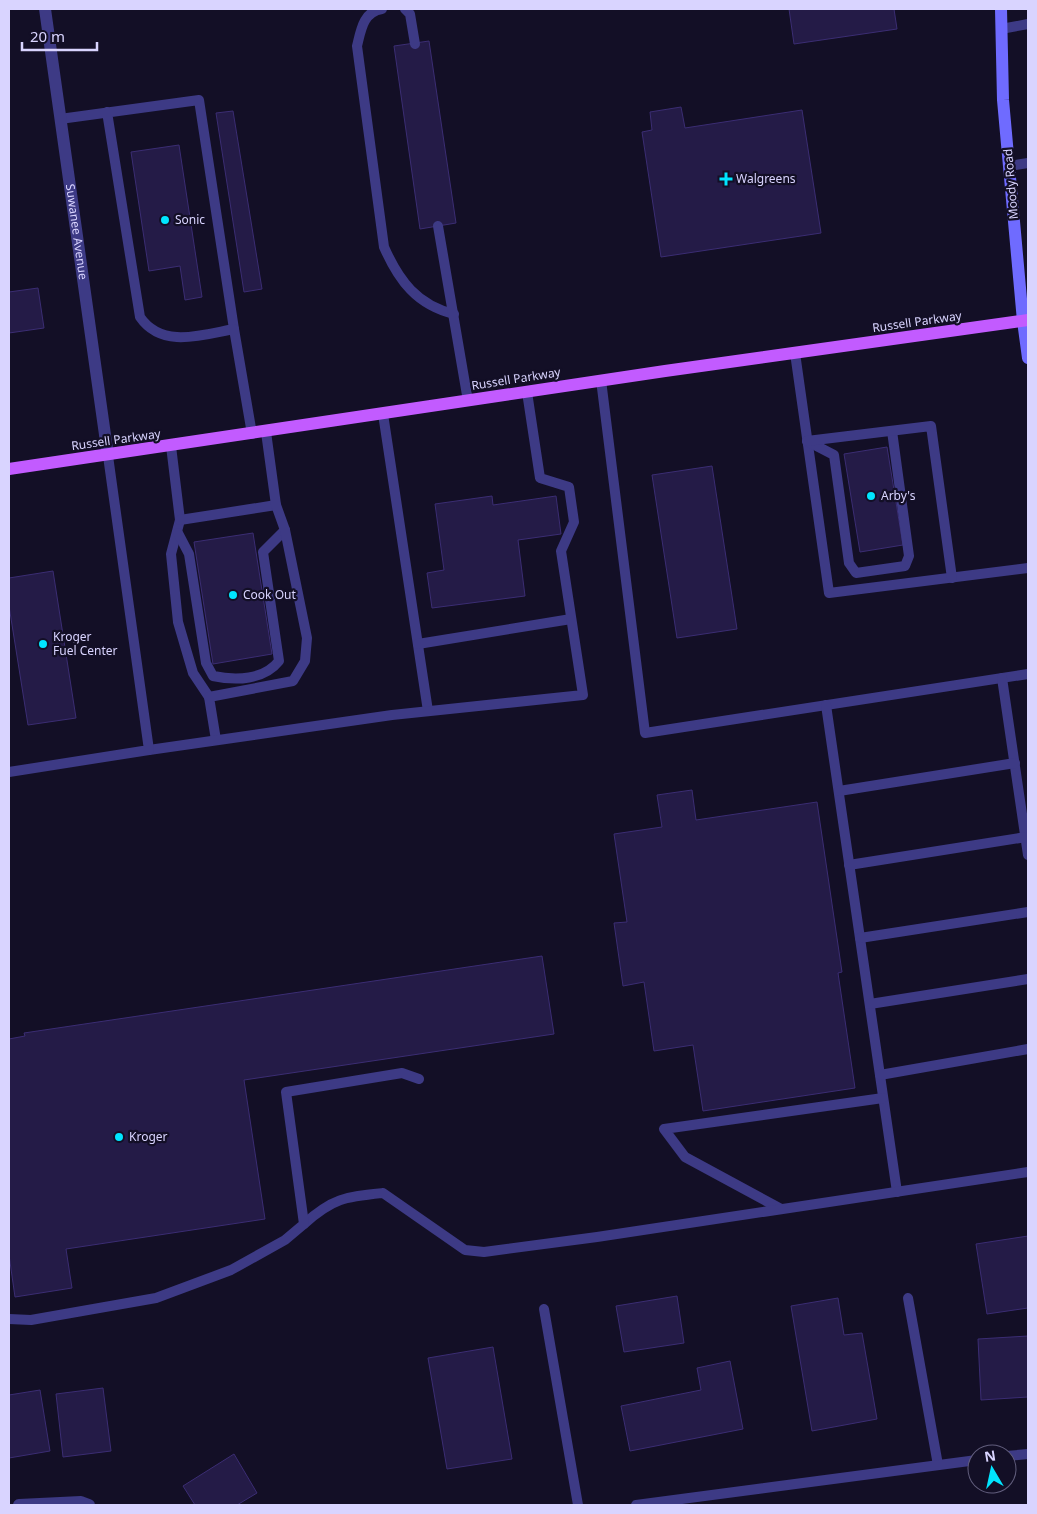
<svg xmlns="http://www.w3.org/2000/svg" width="1037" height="1514" font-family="'Noto Sans',sans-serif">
<rect width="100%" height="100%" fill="#130f26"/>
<g fill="#241b47" stroke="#3b2d73">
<path d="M 789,9 L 894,9 L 897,29 L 794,44 Z"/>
<path d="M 429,41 L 456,223 L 420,229 L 394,46 Z"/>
<path d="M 681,107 L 685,128 L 802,110 L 821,233 L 661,257 L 642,132 L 652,130 L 650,112 Z"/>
<path d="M 233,111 L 262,289 L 244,292 L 216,113 Z"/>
<path d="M 179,145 L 202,297 L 185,300 L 180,266 L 149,271 L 131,152 Z"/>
<path d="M 38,288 L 44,328 L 9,333 L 9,292 Z"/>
<path d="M 887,447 L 903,545 L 860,552 L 844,454 Z"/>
<path d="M 712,466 L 737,629 L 677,638 L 652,475 Z"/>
<path d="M 492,496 L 493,505 L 556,496 L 561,534 L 518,540 L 525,596 L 432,608 L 427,573 L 444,570 L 435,504 Z"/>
<path d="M 253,533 L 272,654 L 213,664 L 194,542 Z"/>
<path d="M 53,571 L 76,718 L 28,725 L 9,606 L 9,578 Z"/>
<path d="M 692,790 L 696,820 L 817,802 L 842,972 L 838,973 L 855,1088 L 703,1111 L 693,1045 L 654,1051 L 644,982 L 623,986 L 614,923 L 627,922 L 614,834 L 662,827 L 657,795 Z"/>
<path d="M 542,956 L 554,1034 L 244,1080 L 265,1219 L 66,1249 L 72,1288 L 15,1297 L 9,1255 L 9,1039 L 25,1036 L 24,1033 Z"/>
<path d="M 1028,1236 L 1028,1308 L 987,1314 L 976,1244 Z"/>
<path d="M 677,1296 L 684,1343 L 624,1352 L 616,1306 Z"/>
<path d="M 838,1298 L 844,1335 L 862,1333 L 877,1419 L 812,1431 L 791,1306 Z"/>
<path d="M 1028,1336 L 1028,1397 L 981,1400 L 978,1339 Z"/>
<path d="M 493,1347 L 512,1459 L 447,1469 L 428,1358 Z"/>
<path d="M 730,1361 L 743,1429 L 630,1451 L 621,1406 L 701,1390 L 697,1368 Z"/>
<path d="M 103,1388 L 111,1451 L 63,1457 L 56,1394 Z"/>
<path d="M 40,1390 L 50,1451 L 9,1458 L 9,1395 Z"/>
<path d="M 234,1454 L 257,1493 L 237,1505 L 195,1505 L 183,1486 Z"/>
</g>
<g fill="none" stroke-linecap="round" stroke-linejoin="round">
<g stroke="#3d3a85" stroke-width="10">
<path d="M 382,9 C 363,12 361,30 357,46 L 384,247 C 399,281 417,305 454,314"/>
<path d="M 405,9 L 410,14 L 415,44"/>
<path d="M 1001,29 L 1028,24"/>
<path d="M 60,119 L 199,100 L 234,329 C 202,335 162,349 140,317 L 107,112"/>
<path d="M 1009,166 L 1028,163"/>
<path d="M 438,226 L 468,401"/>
<path d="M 234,329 L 252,434"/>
<path d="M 795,353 L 829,593 L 1028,568"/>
<path d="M 601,380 L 645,733 L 1028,674"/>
<path d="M 383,414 L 428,711"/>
<path d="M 807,441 L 834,455 L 849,563 L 856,573 L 905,566 L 909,556 L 892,431"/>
<path d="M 807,441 L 931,426 L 952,578"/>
<path d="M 171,446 L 180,520 L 171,554 L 178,622 L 193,673 L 209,697"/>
<path d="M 180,520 L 276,505"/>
<path d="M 178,533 L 189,554 L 206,663 L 213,676 C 236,681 264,680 279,661 L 263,552 L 285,530"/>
<path d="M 418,644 L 571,619"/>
<path d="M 1002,678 L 1028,855"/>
<path d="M 826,705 L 897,1192"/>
<path d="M 216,740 L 209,697 L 293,681 L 305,661 L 307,638 L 285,530 L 276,505 L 266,432"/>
<path d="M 149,750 L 392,715 L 583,695 L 561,551 L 574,522 L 569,487 L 540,478 L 527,392"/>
<path d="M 9,772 L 149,750 L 108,456"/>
<path d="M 839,791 L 1015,763"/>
<path d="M 849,865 L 1026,837"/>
<path d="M 860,938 L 1028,912"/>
<path d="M 870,1004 L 1028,979"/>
<path d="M 880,1075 L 1028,1049"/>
<path d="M 781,1209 L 685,1157 L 664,1129 L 883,1098"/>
<path d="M 304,1224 C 333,1198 345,1197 383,1193 L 465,1250 L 484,1252 L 597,1237 L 1028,1172"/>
<path d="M 908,1298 L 938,1465"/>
<path d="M 544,1309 L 578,1505"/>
<path d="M 9,1319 L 31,1320 L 156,1298 L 231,1270 L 285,1240 L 304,1224 L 286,1092 L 402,1073 L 419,1079"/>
<path d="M 1007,1456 L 1028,1454"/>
<path d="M 636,1505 L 977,1460"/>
</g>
<g stroke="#3d3a85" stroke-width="12">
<path id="s1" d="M 45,9 L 108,456"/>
<path d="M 19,1505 L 81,1502 L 89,1505"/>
</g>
<path stroke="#6f6bff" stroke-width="12" d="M 1001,9 L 1003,100 L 1023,321 L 1028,358"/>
<path stroke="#c25bff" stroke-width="12" d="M 9,469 L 665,371 L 1028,320"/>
</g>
<g fill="#00e5ff" stroke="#130f26" stroke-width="2">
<path d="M723.5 171.5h5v5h5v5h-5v5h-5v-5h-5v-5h5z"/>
<circle cx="165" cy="220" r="5"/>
<circle cx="871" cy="496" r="5"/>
<circle cx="233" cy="595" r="5"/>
<circle cx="43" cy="644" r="5"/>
<circle cx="119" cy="1137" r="5"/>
</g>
<g text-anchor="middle" stroke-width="4.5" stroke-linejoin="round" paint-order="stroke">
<g font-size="12" fill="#d9d4ff" stroke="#130f26" text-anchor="start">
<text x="736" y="183">Walgreens</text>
<text x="175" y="224">Sonic</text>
<text x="881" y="500">Arby's</text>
<text x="243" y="599">Cook Out</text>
<text x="53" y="641">Kroger<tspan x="53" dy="14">Fuel Center</tspan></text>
<text x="129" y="1141">Kroger</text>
</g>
<g font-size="12" fill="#d9d4ff" stroke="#130f26">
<text transform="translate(1011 184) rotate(-95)" y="4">Moody Road</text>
<text dy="4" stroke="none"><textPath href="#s1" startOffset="225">Suwanee Avenue</textPath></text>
<text transform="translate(917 322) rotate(-8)" y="4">Russell Parkway</text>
<text transform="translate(516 379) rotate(-9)" y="4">Russell Parkway</text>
<text transform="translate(116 440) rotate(-8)" y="4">Russell Parkway</text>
</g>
</g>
<rect width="1037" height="1514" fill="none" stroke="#d9d4ff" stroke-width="20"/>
<g transform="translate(992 1469) rotate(351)"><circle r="24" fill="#130f26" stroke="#625e7d"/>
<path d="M0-4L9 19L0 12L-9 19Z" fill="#00e5ff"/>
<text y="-8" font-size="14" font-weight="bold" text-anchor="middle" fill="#d9d4ff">N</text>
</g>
<path d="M22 42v8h75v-8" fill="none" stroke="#d9d4ff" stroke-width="2.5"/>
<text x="30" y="42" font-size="15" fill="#d9d4ff" stroke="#130f26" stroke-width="4" paint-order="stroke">20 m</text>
</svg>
